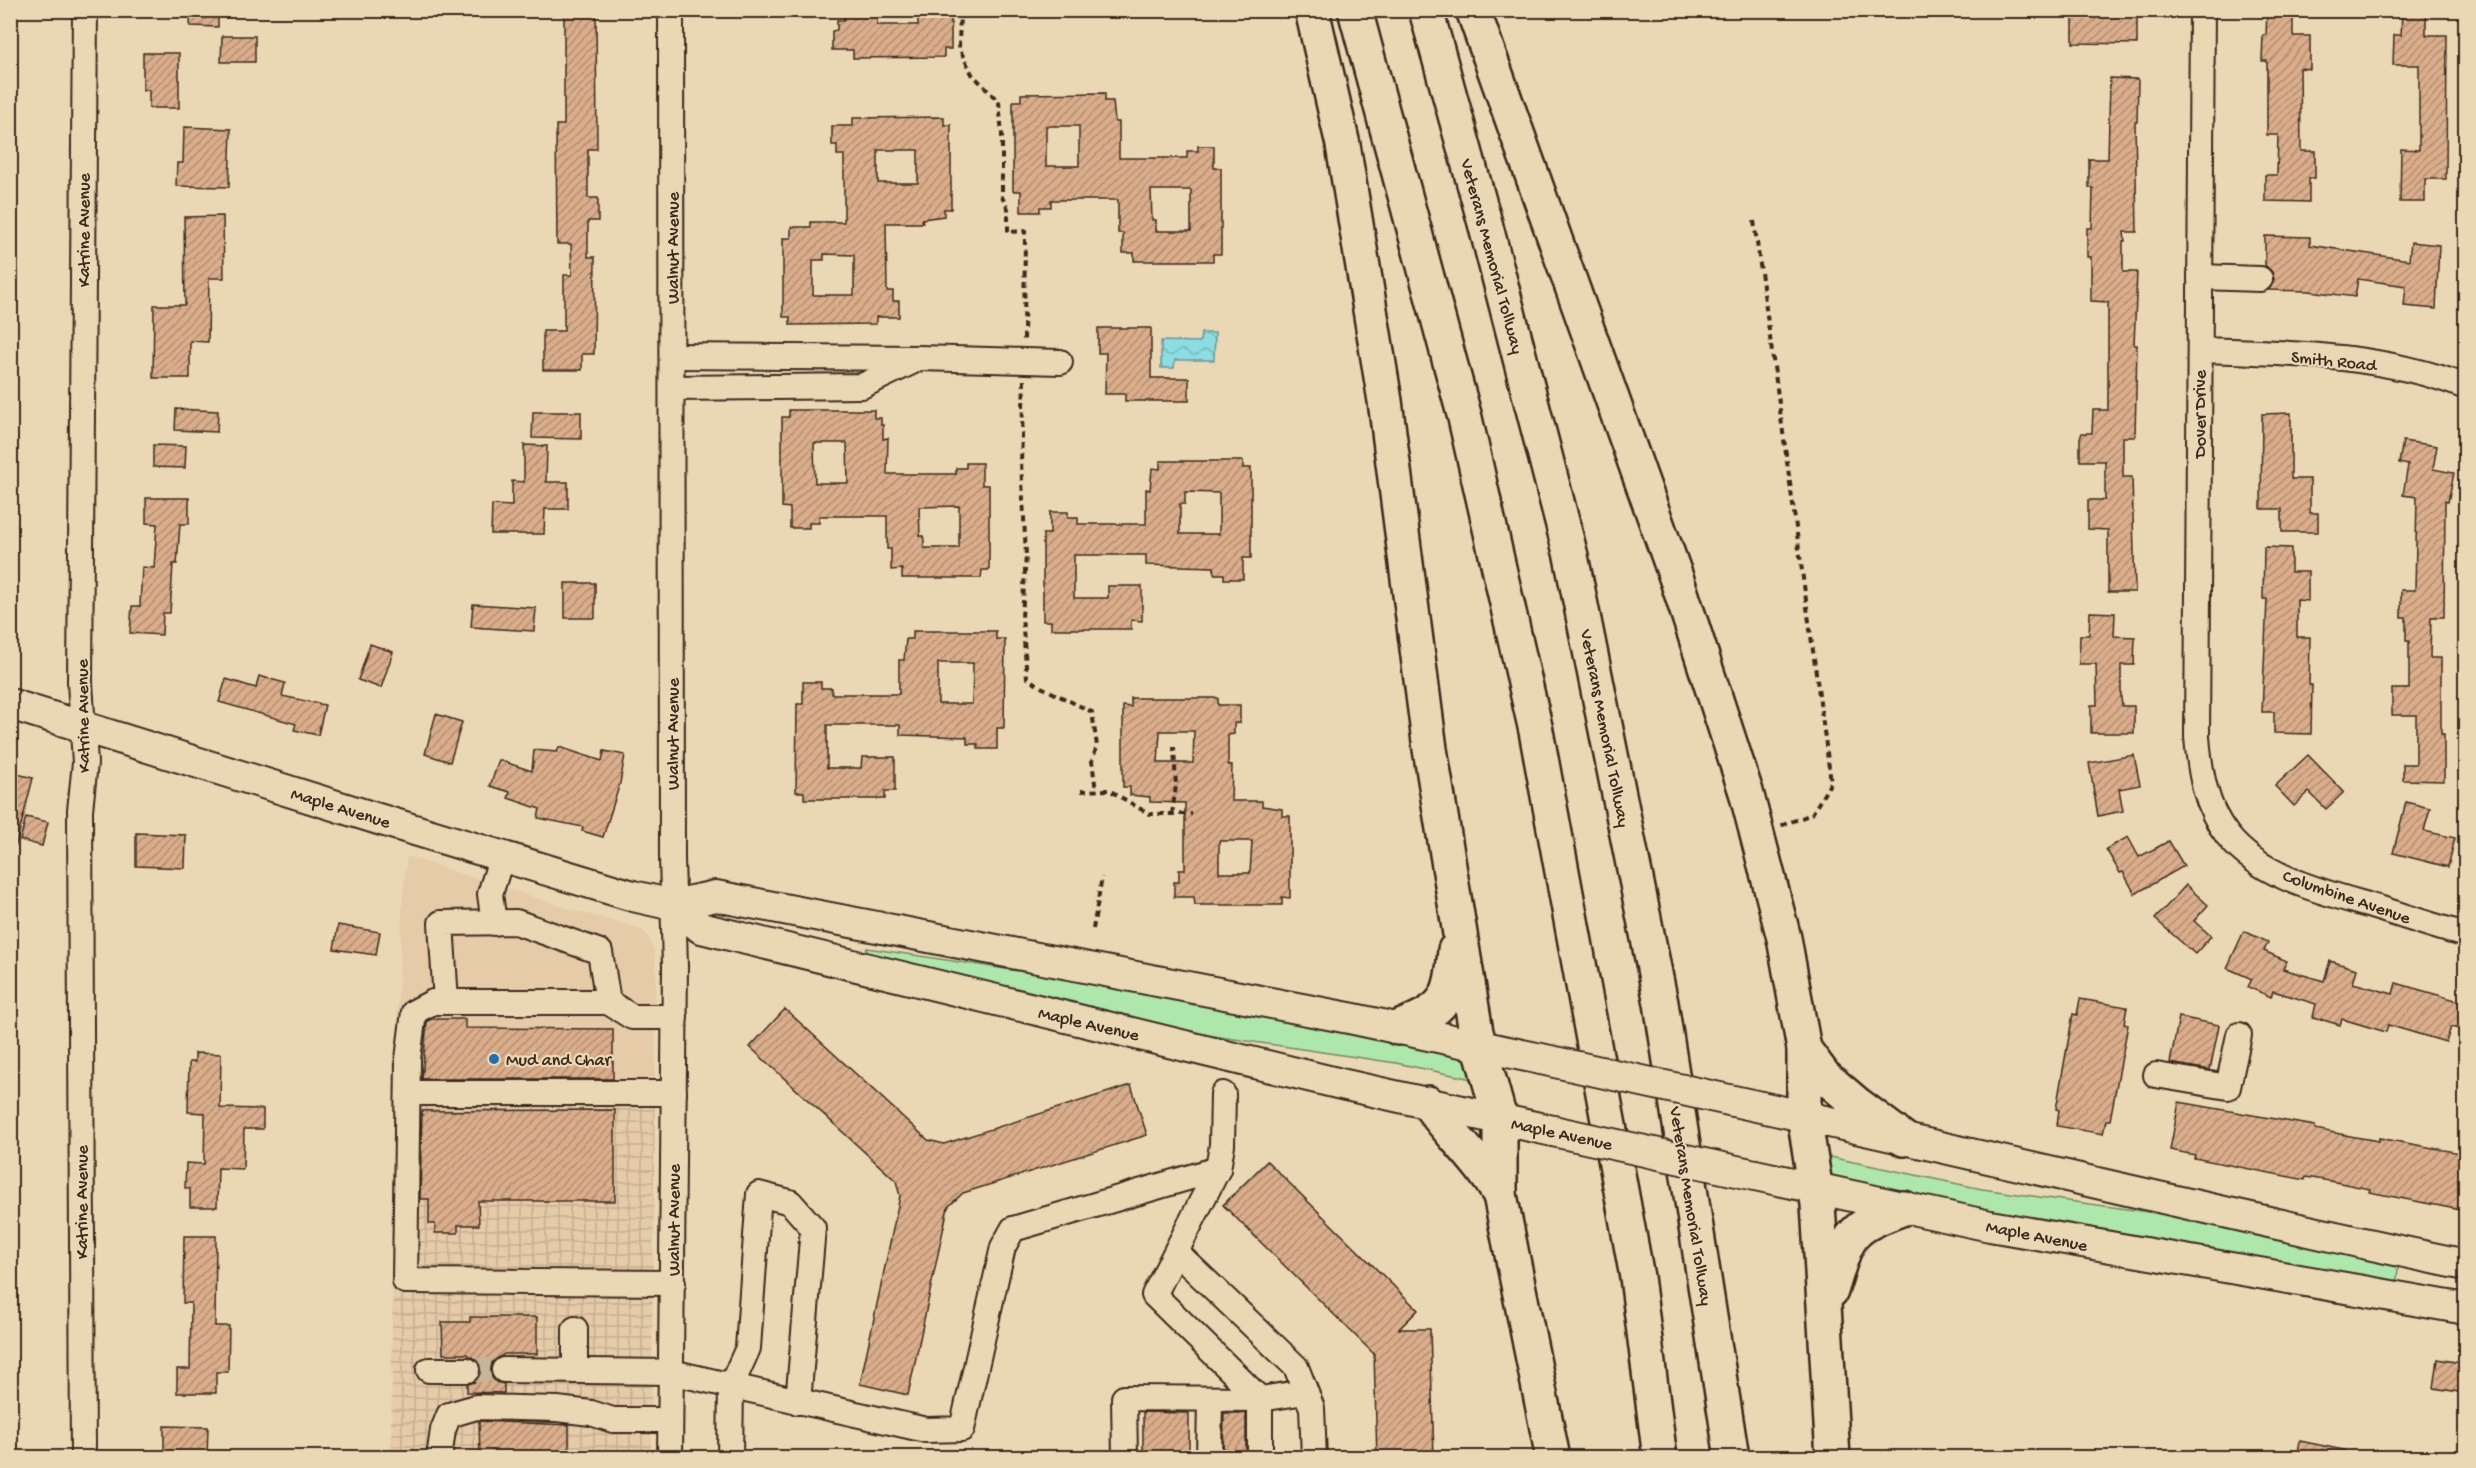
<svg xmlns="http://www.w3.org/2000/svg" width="2476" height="1468" font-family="'Gochi Hand',sans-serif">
<defs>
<pattern id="industrial-grid" width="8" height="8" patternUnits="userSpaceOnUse" patternTransform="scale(1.5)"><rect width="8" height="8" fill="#e5cba8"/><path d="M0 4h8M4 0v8" fill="none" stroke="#c5ae90"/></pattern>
<pattern id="water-waves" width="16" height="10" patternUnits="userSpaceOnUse" patternTransform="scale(1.5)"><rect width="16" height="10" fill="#8bdce3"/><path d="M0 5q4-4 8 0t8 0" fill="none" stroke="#79bdc2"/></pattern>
<pattern id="building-hatch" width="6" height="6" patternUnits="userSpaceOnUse" patternTransform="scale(1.5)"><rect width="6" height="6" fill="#daae8b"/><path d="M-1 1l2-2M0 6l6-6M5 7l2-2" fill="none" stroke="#b28e71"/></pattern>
</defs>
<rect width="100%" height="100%" fill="#ead8b5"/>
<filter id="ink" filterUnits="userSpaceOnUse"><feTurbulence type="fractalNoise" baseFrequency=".0167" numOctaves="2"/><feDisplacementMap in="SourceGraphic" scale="12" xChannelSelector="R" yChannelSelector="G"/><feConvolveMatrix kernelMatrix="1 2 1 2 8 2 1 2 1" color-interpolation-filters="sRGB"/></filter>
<g filter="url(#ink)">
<path fill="#e5cba8" d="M 407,856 L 576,911 L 638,928 L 647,934 L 655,953 L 656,968 L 655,1080 L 394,1079 L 403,894 Z"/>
<path fill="url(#industrial-grid)" d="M 394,1079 L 655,1080 L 651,1457 L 391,1458 Z"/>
<g fill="#aee7ab" stroke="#748864" stroke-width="1.5">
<path d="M 867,948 L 1084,981 L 1473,1057 L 1472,1079 L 1396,1063 L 1187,1032 L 865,956 Z"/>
<path d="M 1825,1156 L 1982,1189 L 2199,1219 L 2399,1263 L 2396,1286 L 2011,1218 L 1831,1178 Z"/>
</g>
<path fill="url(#water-waves)" stroke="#6b9594" stroke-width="1.5" d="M 1201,333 L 1215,333 L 1214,360 L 1175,360 L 1174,368 L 1161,368 L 1161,341 L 1200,342 Z"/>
<g fill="url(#building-hatch)" stroke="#3b2a1e" stroke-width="1.5" fill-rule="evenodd">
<path d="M 191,10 L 218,10 L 218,27 L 190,26 Z"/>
<path d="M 564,10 L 596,10 L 597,149 L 588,149 L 588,198 L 598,198 L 598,221 L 588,221 L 588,257 L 595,257 L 594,354 L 582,354 L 582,370 L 543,370 L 543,331 L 564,331 L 564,275 L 572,275 L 571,244 L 557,244 L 556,125 L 564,125 Z"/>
<path d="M 844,10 L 877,10 L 877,25 L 918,25 L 918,10 L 951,10 L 951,49 L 944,49 L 944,57 L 853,58 L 853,50 L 832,50 L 832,31 L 837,30 L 837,20 L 844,20 Z"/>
<path d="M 2096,10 L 2137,11 L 2137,44 L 2073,43 L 2073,13 L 2096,13 Z"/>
<path d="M 2267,12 L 2293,12 L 2293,36 L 2310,36 L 2310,69 L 2300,68 L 2301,151 L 2315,151 L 2315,178 L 2309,178 L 2309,202 L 2265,201 L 2265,175 L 2277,175 L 2278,135 L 2267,135 L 2267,61 L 2262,61 L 2263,35 L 2266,35 Z"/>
<path d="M 2402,12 L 2426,13 L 2426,35 L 2447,35 L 2446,179 L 2425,179 L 2425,202 L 2400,202 L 2401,149 L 2419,150 L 2419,65 L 2393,65 L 2394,35 L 2401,35 Z"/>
<path d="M 222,36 L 255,36 L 255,62 L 221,62 Z"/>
<path d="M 143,53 L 179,53 L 179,108 L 149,108 L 149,90 L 143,90 Z"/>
<path d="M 2110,78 L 2138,79 L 2137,122 L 2135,122 L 2137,232 L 2124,232 L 2125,241 L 2123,241 L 2123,272 L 2137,272 L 2134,345 L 2137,345 L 2135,437 L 2123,437 L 2123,477 L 2132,477 L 2135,592 L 2108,592 L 2108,530 L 2088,529 L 2088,500 L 2105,500 L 2105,461 L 2080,461 L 2080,438 L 2082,433 L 2092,433 L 2093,410 L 2108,410 L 2108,302 L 2091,301 L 2091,257 L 2087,257 L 2087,228 L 2092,228 L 2093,188 L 2089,188 L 2089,159 L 2108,159 Z"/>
<path d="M 1105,93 L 1105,101 L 1113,101 L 1115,122 L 1119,122 L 1119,158 L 1187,158 L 1187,151 L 1198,151 L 1198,146 L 1214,146 L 1214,168 L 1221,168 L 1221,254 L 1213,254 L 1213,261 L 1134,261 L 1134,253 L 1123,253 L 1123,233 L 1118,233 L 1118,200 L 1051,200 L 1051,207 L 1040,207 L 1040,212 L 1021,212 L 1021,191 L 1013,191 L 1013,101 L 1021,101 L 1021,94 ZM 1046,126 L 1079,126 L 1079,166 L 1046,166 ZM 1151,190 L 1191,190 L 1191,231 L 1156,231 L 1156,220 L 1152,220 Z"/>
<path d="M 944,117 L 944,125 L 951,125 L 951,209 L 944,209 L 944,216 L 922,219 L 923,223 L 886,223 L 887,291 L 893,291 L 893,301 L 899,301 L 899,317 L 876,317 L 876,324 L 790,325 L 790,317 L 783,317 L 783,238 L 791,238 L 791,227 L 811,227 L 811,222 L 844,222 L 844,155 L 837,155 L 837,145 L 832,145 L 832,126 L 853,126 L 853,118 ZM 878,150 L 918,150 L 918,183 L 878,183 ZM 824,254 L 854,255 L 854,295 L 813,295 L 813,260 L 824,260 Z"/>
<path d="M 184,127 L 231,129 L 229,187 L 176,186 L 177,163 L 183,163 Z"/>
<path d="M 223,216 L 224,278 L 209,278 L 208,342 L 190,341 L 190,378 L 153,378 L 154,305 L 185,305 L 184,217 Z"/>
<path d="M 2265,236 L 2310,237 L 2310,245 L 2409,260 L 2411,242 L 2439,245 L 2436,309 L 2404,306 L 2406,286 L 2358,279 L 2355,297 L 2309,291 L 2269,290 L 2274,279 L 2272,272 L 2265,265 Z"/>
<path d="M 1098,328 L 1151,328 L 1151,378 L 1189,378 L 1189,401 L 1125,401 L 1125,394 L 1105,394 L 1106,353 L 1098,353 Z"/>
<path d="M 176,409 L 218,411 L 217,432 L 175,430 Z"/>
<path d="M 789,410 L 874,410 L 874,418 L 881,418 L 881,425 L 883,425 L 883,439 L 888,438 L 887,474 L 956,474 L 956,468 L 966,468 L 966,463 L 982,463 L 982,485 L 989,485 L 989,570 L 982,570 L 981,578 L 902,578 L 902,569 L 891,570 L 891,549 L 887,549 L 887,516 L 819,516 L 819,523 L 809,523 L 809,528 L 790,528 L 790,508 L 782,507 L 782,417 L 789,417 ZM 814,443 L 847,443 L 848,483 L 815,483 ZM 959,506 L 959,548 L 924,548 L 924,536 L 920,536 L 919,507 Z"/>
<path d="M 533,412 L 581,412 L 581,439 L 532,438 Z"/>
<path d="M 2291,413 L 2291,479 L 2310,479 L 2310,513 L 2318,513 L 2318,532 L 2282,532 L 2282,509 L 2261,509 L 2262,414 Z"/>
<path d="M 2403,441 L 2437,446 L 2433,469 L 2454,473 L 2448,502 L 2445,501 L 2444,617 L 2431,617 L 2430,658 L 2441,658 L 2441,734 L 2444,734 L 2444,781 L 2403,780 L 2403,764 L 2416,764 L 2416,715 L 2392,715 L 2392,689 L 2409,689 L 2409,641 L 2406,641 L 2406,617 L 2401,617 L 2401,590 L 2415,590 L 2417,497 L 2403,495 L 2408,465 L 2399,463 Z"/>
<path d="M 153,445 L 186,446 L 185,468 L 153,467 Z"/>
<path d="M 524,445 L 547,446 L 546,482 L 568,482 L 568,509 L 545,509 L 544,534 L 491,534 L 492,505 L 512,506 L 512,481 L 524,482 Z"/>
<path d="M 1160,461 L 1243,461 L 1243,468 L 1251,468 L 1251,558 L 1243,558 L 1243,579 L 1224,579 L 1224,574 L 1214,574 L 1214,567 L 1146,565 L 1146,555 L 1074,555 L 1074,598 L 1108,598 L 1108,586 L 1142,586 L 1142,621 L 1131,620 L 1131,629 L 1051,629 L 1051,621 L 1043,621 L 1043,534 L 1050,534 L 1050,512 L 1068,512 L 1068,517 L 1078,517 L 1078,524 L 1146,524 L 1146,489 L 1150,490 L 1152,468 L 1160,469 ZM 1185,492 L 1219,493 L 1219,534 L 1180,534 L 1180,504 L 1185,504 Z"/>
<path d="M 146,498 L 189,498 L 189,524 L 180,524 L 177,564 L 173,564 L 170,613 L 163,613 L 162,635 L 130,633 L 132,606 L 140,606 L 142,567 L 154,568 L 157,524 L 146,523 Z"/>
<path d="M 2264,547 L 2291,548 L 2291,572 L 2308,572 L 2308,601 L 2297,600 L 2297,637 L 2310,637 L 2309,685 L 2312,685 L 2311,734 L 2274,733 L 2274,712 L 2262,712 L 2267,599 L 2263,599 Z"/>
<rect x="565" y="583" width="30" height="35"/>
<path d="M 473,604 L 536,608 L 534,631 L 471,627 Z"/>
<path d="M 2090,612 L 2115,613 L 2114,636 L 2135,637 L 2134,665 L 2121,665 L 2121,698 L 2122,706 L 2134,706 L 2134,733 L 2091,733 L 2091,705 L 2097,705 L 2096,664 L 2079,664 L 2080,635 L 2089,635 Z"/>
<path d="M 913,631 L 996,631 L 996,639 L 1005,639 L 1004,728 L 997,728 L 997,749 L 978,749 L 978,744 L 967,744 L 967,737 L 900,735 L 900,725 L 827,725 L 827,768 L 861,768 L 862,757 L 895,757 L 895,791 L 885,791 L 885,799 L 804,799 L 804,792 L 796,792 L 797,704 L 803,704 L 803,682 L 821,682 L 821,688 L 832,688 L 832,694 L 899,694 L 899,660 L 904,660 L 906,639 L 913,639 ZM 938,663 L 973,663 L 972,704 L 938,704 Z"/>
<path d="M 370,644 L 393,652 L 381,688 L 358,680 Z"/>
<path d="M 259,676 L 285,683 L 282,696 L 325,705 L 318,735 L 294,730 L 296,724 L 219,702 L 226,679 L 256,688 Z"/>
<path d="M 1131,698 L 1218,698 L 1218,705 L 1240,705 L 1240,723 L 1234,723 L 1234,734 L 1228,735 L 1228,765 L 1232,765 L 1231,801 L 1262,801 L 1262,806 L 1282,809 L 1282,816 L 1290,816 L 1290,898 L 1282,897 L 1282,905 L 1195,905 L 1194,897 L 1174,897 L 1174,882 L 1179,882 L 1179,870 L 1185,870 L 1185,803 L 1150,802 L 1150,797 L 1130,795 L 1130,787 L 1123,787 L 1123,706 L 1131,707 ZM 1160,731 L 1194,731 L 1193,763 L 1158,763 ZM 1219,841 L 1252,841 L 1250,873 L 1219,873 Z"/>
<path d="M 436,714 L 462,722 L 450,762 L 425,754 Z"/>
<path d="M 559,747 L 602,761 L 604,751 L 625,755 L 620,783 L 603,837 L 582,831 L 583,827 L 538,818 L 540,809 L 508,798 L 510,792 L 490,786 L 499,760 L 532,771 L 534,750 L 557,752 Z"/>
<path d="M 2134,755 L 2140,785 L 2119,789 L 2123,811 L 2098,816 L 2089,763 Z"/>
<path d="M 2308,755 L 2344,792 L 2326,809 L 2309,792 L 2294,806 L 2275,786 Z"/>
<path d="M 10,772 L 33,778 L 16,845 L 10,845 Z"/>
<path d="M 2406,802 L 2430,808 L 2424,831 L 2455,838 L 2448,867 L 2393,853 Z"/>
<path d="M 26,817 L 48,822 L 42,846 L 20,840 Z"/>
<path d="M 136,833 L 186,835 L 185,868 L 136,866 Z"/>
<path d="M 2128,837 L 2139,857 L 2169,841 L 2184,866 L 2135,894 L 2123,872 L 2120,873 L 2106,849 Z"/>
<path d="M 2186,885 L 2208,905 L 2194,921 L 2211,936 L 2195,954 L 2155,919 Z"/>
<path d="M 338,925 L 380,932 L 376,955 L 334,949 Z"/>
<path d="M 2244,931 L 2268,942 L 2264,951 L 2287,961 L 2283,969 L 2324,981 L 2330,961 L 2357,969 L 2353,983 L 2393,994 L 2396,983 L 2466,1003 L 2466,1031 L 2451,1027 L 2446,1042 L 2388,1025 L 2386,1032 L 2342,1019 L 2340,1025 L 2313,1017 L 2316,1004 L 2273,991 L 2271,997 L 2248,987 L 2252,979 L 2227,968 Z"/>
<path d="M 2080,999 L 2127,1007 L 2124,1024 L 2128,1025 L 2110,1120 L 2106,1120 L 2103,1134 L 2057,1126 L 2059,1110 L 2056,1109 L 2073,1014 L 2077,1015 Z"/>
<path d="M 785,1009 L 928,1140 L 944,1144 L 1131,1085 L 1147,1135 L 963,1193 L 948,1207 L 908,1395 L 860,1384 L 900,1196 L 896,1181 L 750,1047 Z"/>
<path d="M 2179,1017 L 2219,1025 L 2210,1070 L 2170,1063 Z"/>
<path d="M 432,1019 L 465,1019 L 465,1028 L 613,1029 L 613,1079 L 422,1079 L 427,1021 Z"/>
<path d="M 195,1053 L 221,1054 L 220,1108 L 263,1109 L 263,1129 L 244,1129 L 243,1169 L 218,1168 L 217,1207 L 190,1207 L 190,1189 L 185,1188 L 186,1163 L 204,1164 L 205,1113 L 188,1112 L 189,1062 L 195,1062 Z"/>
<path d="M 2179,1102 L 2315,1126 L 2315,1129 L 2355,1137 L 2379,1141 L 2379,1138 L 2466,1154 L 2466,1211 L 2369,1192 L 2370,1189 L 2330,1181 L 2306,1177 L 2305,1180 L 2194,1158 L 2195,1155 L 2170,1150 Z"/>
<path d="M 615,1110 L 615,1201 L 478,1201 L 479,1225 L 458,1225 L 458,1233 L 435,1233 L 435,1224 L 429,1224 L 429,1199 L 420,1199 L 422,1111 Z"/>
<path d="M 1267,1161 L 1418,1310 L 1399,1329 L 1430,1329 L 1434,1458 L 1377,1458 L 1374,1354 L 1223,1205 Z"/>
<path d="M 184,1236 L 216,1236 L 215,1326 L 229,1326 L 228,1372 L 216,1372 L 216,1393 L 177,1393 L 177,1369 L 190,1369 L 191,1303 L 183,1303 Z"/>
<path d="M 470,1317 L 537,1317 L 537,1354 L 504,1354 L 492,1363 L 491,1376 L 496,1382 L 504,1384 L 504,1393 L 467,1392 L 467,1384 L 475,1382 L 480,1377 L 481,1369 L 479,1362 L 467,1354 L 443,1354 L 442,1322 L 470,1322 Z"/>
<path d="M 2438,1359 L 2466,1364 L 2466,1393 L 2434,1388 Z"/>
<path d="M 1143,1412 L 1189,1413 L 1189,1458 L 1143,1458 Z"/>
<path d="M 1224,1413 L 1246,1413 L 1246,1458 L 1223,1458 Z"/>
<path d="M 479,1421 L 569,1425 L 569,1458 L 480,1458 Z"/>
<path d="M 164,1426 L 208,1427 L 207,1458 L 164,1458 Z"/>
<path d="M 2300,1441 L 2344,1450 L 2343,1458 L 2297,1458 Z"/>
</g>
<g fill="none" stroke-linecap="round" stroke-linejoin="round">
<path stroke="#c7b597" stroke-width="24" stroke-dasharray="24 12" stroke-linecap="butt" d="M 467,1370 L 504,1370"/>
<g stroke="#3b2a1e" stroke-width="28">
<g id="minor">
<path d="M 2202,10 L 2197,737 C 2200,772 2205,807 2228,836 C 2262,879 2328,893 2378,908 C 2407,917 2436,927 2466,935"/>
<path d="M 2200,277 L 2260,279"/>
<path d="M 2200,350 C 2288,353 2382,354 2466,387"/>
<path d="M 672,356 L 919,358 L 1060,362"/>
<path d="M 672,388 L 862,386 L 916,360"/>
<path d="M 494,923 L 490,894 L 502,856"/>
<path d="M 446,1002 L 441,923 L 516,922 L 600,952 L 608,1002"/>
<path d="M 2156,1075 L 2228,1087 L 2239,1035"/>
<path d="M 408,1093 L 674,1093"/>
<path d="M 1223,1094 L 1222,1145 L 1218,1169 L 1154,1295 L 1260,1399 L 1260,1458"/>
<path d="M 1177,1253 L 1296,1367 L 1312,1408 L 1314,1458"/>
<path d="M 673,1283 L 405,1281 L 408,1059 L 414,1012 L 433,1002 L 608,1002 L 632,1017 L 675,1017"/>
<path d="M 575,1329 L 575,1371"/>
<path d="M 429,1370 L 467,1370"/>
<path d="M 504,1370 L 671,1372 L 926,1430 L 962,1429 L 1003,1247 L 1013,1229 L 1218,1169"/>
<path d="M 83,1458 L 80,810 L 85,763 L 80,682 L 85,10"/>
<path d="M 439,1458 L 443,1430 L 449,1415 L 476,1407 L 557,1409 L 591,1413 L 613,1420 L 670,1420"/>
<path d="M 670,1458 L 675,967 L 672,857 L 671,10"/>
<path d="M 730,1458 L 731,1386 L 748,1348 L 759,1194 L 790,1202 L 813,1228 L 798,1402"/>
<path d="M 1125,1458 L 1124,1398 L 1260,1399 L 1305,1392"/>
<path d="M 1209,1458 L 1210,1399"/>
</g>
</g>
<g stroke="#3b2a1e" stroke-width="34">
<g id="major">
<path d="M 10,704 L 375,818 L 633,896 L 673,905 L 716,896 L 1354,1019 L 1541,1059"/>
<path d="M 673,905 L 701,928 L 1341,1084 L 1553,1131"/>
<path d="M 1761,1107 C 1996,1158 2230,1216 2466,1265"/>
<path d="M 1755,1175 L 1990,1226 L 2466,1309"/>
</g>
</g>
<g stroke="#3b2a1e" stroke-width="38">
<g id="highway">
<path d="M 1312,10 L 1343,145 L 1385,401 L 1430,749 L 1476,1032 L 1500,1119 L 1500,1195 L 1553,1458"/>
<path d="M 1355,10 L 1465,418 L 1536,731 L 1637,1277 L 1660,1458"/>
<path d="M 1426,10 L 1485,223 L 1571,556 L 1661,1003 L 1732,1458"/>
<path d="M 1473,10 L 1677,580 L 1746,792 L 1784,938 L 1804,1049 L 1804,1116 L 1818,1204 L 1833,1458"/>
<path d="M 1398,1028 C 1445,1009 1451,1001 1455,950"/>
<path d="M 1804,1049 L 1824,1076 L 1857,1104 L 1904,1139"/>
<path d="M 1428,1103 C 1451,1136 1479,1159 1500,1195"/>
<path d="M 1831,1291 C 1849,1234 1846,1229 1904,1208"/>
</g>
</g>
<g stroke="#3b2a1e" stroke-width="4" stroke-dasharray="6 4.5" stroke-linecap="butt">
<path d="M 960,10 L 959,48 L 972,74 L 999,102 L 1002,134 L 1002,197 L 1008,209 L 1008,232 L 1025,231 L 1024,342"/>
<path d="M 1754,221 L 1831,782 L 1812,814 L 1780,826"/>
<path d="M 1024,380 L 1021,462 L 1026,555 L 1022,617 L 1027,678 L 1041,687 L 1092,712 L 1097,746 L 1092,761 L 1096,791"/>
<path d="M 1081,791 L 1109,790 L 1149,814 L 1192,814"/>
<path d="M 1172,814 L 1176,786 L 1174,747"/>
<path d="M 1093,929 L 1102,877"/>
</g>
<use href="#minor" stroke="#ead8b5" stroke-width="24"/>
<use href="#major" stroke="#ead8b5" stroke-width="30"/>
<use href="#highway" stroke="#ead8b5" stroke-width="33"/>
<g stroke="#3b2a1e" stroke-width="34" stroke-linecap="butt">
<g id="major-bridge">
<path d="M 1541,1059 L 1761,1107"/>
<path d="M 1553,1131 L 1755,1175"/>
</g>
</g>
<use href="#major-bridge" stroke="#ead8b5" stroke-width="30"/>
</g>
</g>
<circle fill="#1f6fb2" stroke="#ead8b5" stroke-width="2" cx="494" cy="1059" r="6"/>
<g text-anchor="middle" stroke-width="4.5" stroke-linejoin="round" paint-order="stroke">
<g font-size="18" fill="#3b2a1e" stroke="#ead8b5">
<text transform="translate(83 230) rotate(-90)" y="6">Katrine Avenue</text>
<text transform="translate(672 248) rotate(-90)" y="6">Walnut Avenue</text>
<text transform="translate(1493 256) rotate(75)" y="6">Veterans Memorial Tollway</text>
<text transform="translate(2334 360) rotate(6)" y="6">Smith Road</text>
<text transform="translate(2199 414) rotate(-90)" y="6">Dover Drive</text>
<text transform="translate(82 716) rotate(-91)" y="6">Katrine Avenue</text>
<text transform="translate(1606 728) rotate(79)" y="6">Veterans Memorial Tollway</text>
<text transform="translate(672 734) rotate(-90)" y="6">Walnut Avenue</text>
<text transform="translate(341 807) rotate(17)" y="6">Maple Avenue</text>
<text transform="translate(2347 896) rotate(19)" y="6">Columbine Avenue</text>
<text transform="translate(1089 1023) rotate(13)" y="6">Maple Avenue</text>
<text transform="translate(1562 1133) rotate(12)" y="6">Maple Avenue</text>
<text transform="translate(81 1202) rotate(-90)" y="6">Katrine Avenue</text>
<text transform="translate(1692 1206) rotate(81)" y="6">Veterans Memorial Tollway</text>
<text transform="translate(673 1220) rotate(-90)" y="6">Walnut Avenue</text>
<text transform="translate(2037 1235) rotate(11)" y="6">Maple Avenue</text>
</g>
<g font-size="18" fill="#3b2a1e" stroke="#ead8b5" text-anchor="start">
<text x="506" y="1065">Mud and Char</text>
</g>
</g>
<rect width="2476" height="1468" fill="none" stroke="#ead8b5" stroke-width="36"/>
<rect x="18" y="18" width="2440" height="1432" fill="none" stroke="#3b2a1e" stroke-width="2" filter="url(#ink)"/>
</svg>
